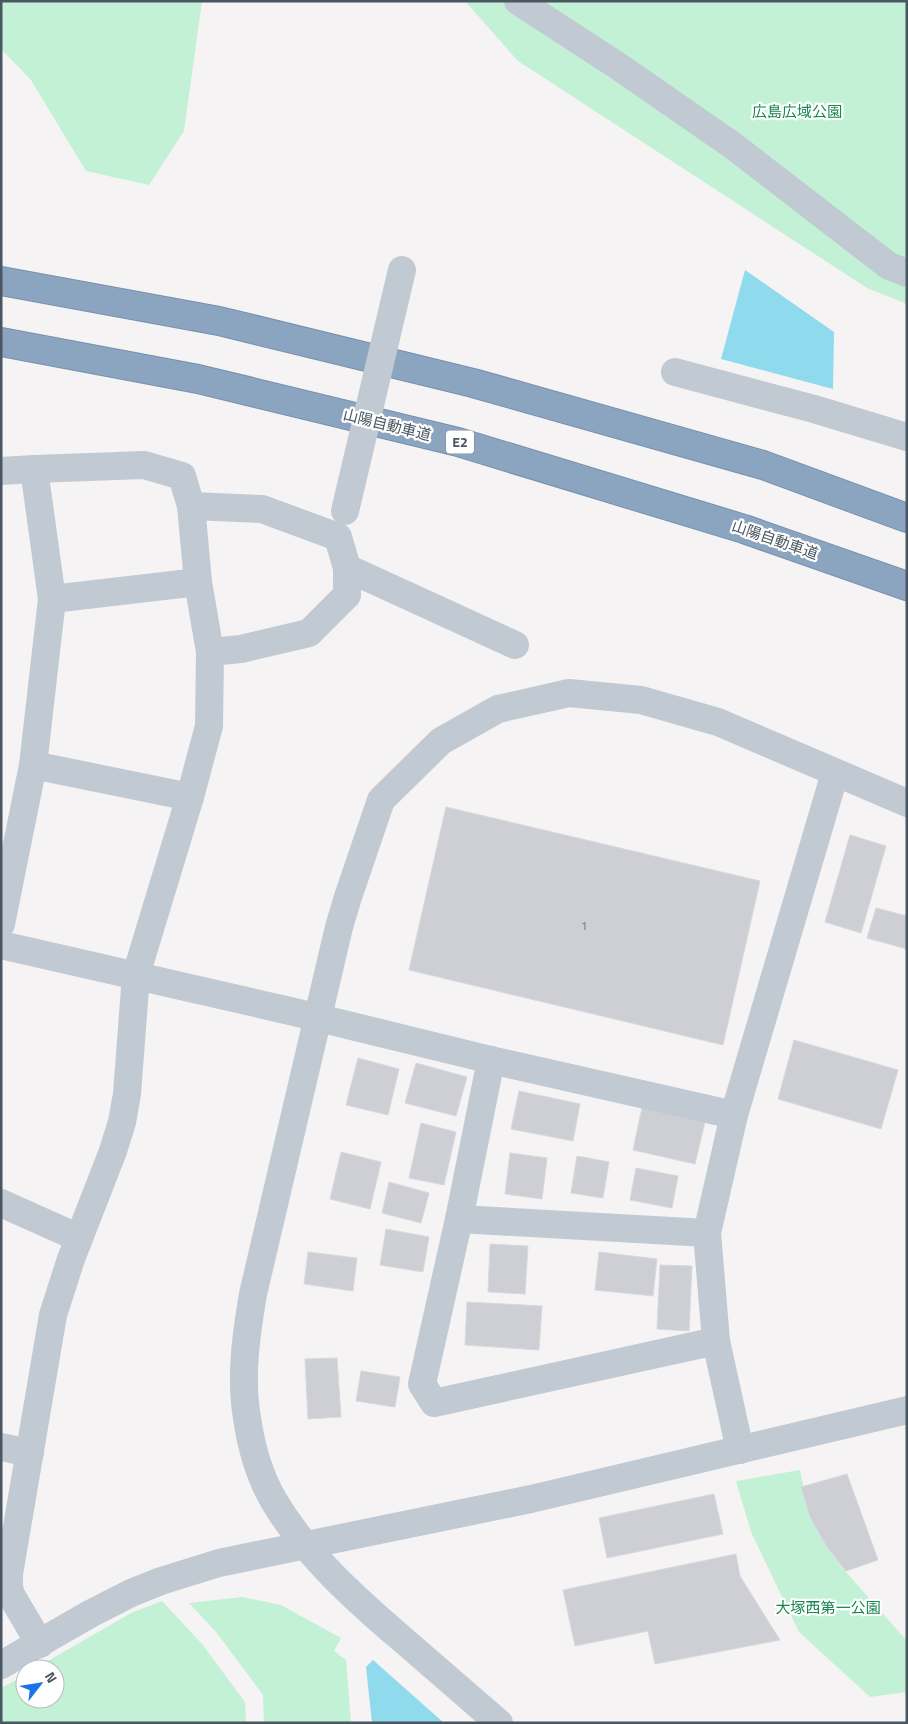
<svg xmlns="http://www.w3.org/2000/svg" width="908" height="1724" font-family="'Titillium Web','Noto Sans JP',sans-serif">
<rect width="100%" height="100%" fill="#f5f3f3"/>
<g fill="#c3f1d5">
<path d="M 1,1 L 202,1 L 184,131 L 149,185 L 86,171 L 31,80 L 1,49 Z"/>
<path d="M 465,1 L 907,1 L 907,304 L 867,288 L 518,61 Z"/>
<path d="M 800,1470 L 810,1517 L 827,1547 L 846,1572 L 907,1641 L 907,1692 L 870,1697 L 799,1632 L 751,1532 L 736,1481 Z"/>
<path d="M 242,1597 L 281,1605 L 341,1638 L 334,1651 L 346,1660 L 351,1723 L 264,1723 L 263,1695 L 216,1632 L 189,1603 Z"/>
<path d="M 162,1601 L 202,1644 L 245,1702 L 246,1723 L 1,1723 L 1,1688 L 25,1675 L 25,1699 L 55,1699 L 55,1669 L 34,1669 L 131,1613 Z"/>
</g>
<g fill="#90daee">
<path d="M 745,270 L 834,332 L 833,389 L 721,359 Z"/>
<path d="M 373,1660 L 444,1723 L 372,1723 L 366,1667 Z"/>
</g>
<g fill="#cdcfd5" stroke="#d7d9de">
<path d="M 446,807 L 760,881 L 723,1045 L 409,970 Z"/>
<path d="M 850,835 L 886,846 L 861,933 L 825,922 Z"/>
<path d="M 876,908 L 907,916 L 907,949 L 867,938 Z"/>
<path d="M 794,1040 L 898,1070 L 881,1129 L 778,1099 Z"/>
<path d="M 358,1058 L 399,1069 L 388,1115 L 346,1105 Z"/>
<path d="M 416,1063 L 467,1077 L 456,1116 L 405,1103 Z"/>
<path d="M 519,1091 L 580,1104 L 573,1141 L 511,1129 Z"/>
<path d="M 642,1108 L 705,1122 L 695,1164 L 633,1150 Z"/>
<path d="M 421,1123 L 456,1132 L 444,1185 L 409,1178 Z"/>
<path d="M 341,1152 L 381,1162 L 370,1209 L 330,1199 Z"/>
<path d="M 510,1153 L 547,1158 L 542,1199 L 505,1194 Z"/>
<path d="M 577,1156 L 609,1162 L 603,1198 L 571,1193 Z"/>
<path d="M 636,1168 L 678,1176 L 672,1208 L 630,1200 Z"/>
<path d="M 389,1182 L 429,1193 L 421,1223 L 382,1213 Z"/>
<path d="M 386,1229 L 429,1237 L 423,1272 L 380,1265 Z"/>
<path d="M 490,1244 L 528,1246 L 525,1294 L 488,1292 Z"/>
<path d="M 308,1252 L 357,1258 L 353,1291 L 304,1284 Z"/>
<path d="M 599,1252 L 657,1259 L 653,1296 L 595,1290 Z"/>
<path d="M 660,1265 L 692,1266 L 689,1331 L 657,1329 Z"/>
<path d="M 467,1302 L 542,1306 L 539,1350 L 465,1345 Z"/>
<path d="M 337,1358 L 341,1417 L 308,1419 L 305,1359 Z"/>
<path d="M 361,1371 L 400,1377 L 395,1407 L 356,1401 Z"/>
<path d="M 847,1474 L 878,1560 L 846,1571 L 827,1547 L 810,1517 L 801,1487 Z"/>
<path d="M 714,1494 L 723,1534 L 607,1558 L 599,1518 Z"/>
<path d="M 736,1554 L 740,1576 L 780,1640 L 655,1664 L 648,1631 L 575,1646 L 563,1590 Z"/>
</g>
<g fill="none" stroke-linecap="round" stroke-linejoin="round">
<g stroke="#7690ad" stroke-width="30">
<g id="highway">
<path d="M 1,281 L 219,321 L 473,383 L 763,465 L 907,518"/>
<path d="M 1,342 L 198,379 L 458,442 L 744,529 L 907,586"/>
</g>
</g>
<g stroke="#c1cad2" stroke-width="28">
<path d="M 518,1 L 618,66 L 732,145 L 889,266 L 907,273"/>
<path d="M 675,372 L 814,409 L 907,437"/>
<path d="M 1,471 L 34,469 L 144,465 L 182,476 L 191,506 L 198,582 L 210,652 L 209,726 L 190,797 L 136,975 L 127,1094 L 122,1122 L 113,1151 L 71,1259 L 53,1315 L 9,1574 L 9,1587 L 11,1595 L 40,1644"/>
<path d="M 191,506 L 262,509 L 338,537 L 347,568 L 347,595 L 309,633 L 241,649 L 210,652"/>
<path d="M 347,568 L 515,645"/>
<path d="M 52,599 L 198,582"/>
<path d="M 33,765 L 190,797"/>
<path d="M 1,924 L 33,765 L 52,599 L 34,469"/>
<path d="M 1,945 L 290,1011 L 491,1060 L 734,1115"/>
<path d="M 491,1060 L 459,1219 L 422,1384 L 434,1403 L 716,1341"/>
<path d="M 1,1203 L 79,1238"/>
<path d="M 459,1219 L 707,1233"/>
<path d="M 1,1447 L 30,1453"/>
<path d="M 740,1450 L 716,1341 L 707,1233 L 734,1115 L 835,773"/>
<path d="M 1,1665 L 90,1614 L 131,1593 L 161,1581 L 219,1563 L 531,1499 L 907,1410"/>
<path d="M 499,1723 C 467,1695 434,1667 402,1639 C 354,1598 306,1555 274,1501 C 260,1477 251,1446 247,1418 C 240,1376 246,1336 253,1294 L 339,927 L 348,897 L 381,800 L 441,741 L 498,709 L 569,693 L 641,700 L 718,722 L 907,803"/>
</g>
<use href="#highway" stroke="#8ba5c1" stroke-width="28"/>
<path stroke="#c1cad2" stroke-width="28" d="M 345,511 L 402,270"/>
</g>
<g text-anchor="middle" stroke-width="4.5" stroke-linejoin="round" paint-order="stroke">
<g font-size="12" fill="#6b747e">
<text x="584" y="930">1</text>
</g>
<rect fill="#fff" stroke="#808990" stroke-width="1" x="446" y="430.5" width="28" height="23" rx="4"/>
<g font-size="14" font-weight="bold" fill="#4a5661">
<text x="460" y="447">E2</text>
</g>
<g font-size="15" fill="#17864f" stroke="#fff">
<text x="797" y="117">広島広域公園</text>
<text x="828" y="1613">大塚西第一公園</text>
</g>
<g font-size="15" fill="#4a5661" stroke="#fff">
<text transform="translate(387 425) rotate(14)" y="5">山陽自動車道</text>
<text transform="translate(775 540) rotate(19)" y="5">山陽自動車道</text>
</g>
</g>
<rect width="908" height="1724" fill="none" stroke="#4a5661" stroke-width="5"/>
<g transform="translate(40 1684) rotate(59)"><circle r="24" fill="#ffffff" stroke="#b7bbc0"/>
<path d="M0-4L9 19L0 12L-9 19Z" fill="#1a73e8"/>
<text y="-8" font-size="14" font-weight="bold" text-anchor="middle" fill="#4a5661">N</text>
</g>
</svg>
